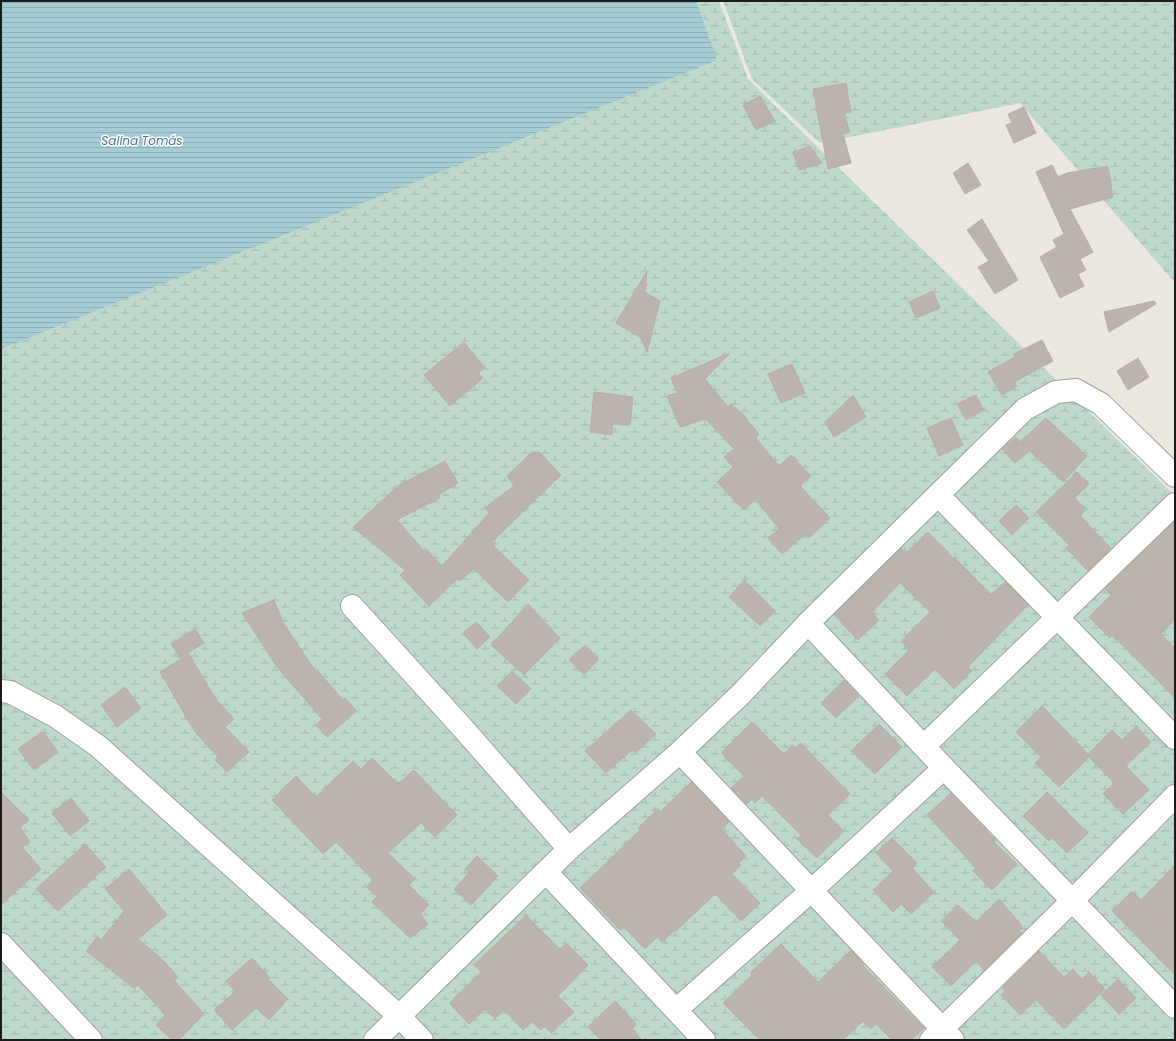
<svg xmlns="http://www.w3.org/2000/svg" width="1176" height="1041" font-family="Poppins,sans-serif">
<defs>
<pattern id="wetland-marsh" width="20" height="14" patternUnits="userSpaceOnUse"><rect width="20" height="14" fill="#bfd8cc"/><path d="M1 5h8M5 5V1M11 12h8M15 12V8" fill="none" stroke="#a4b9af"/></pattern>
<pattern id="water-rules" width="6" height="5" patternUnits="userSpaceOnUse"><rect width="6" height="5" fill="#a5ccd5"/><path d="M0 2.5h6" fill="none" stroke="#8dafb6"/></pattern>
</defs>
<rect width="100%" height="100%" fill="#ebe7e1"/>
<g fill="url(#wetland-marsh)">
<path d="M 1,1 L 719,1 L 748,79 L 1175,496 L 1175,1040 L 1,1040 Z"/>
<path d="M 723,1 L 1175,1 L 1175,283 L 1020,103 L 820,143 L 752,79 Z"/>
</g>
<path fill="url(#water-rules)" d="M 1,1 L 696,1 L 717,60 L 1,349 Z"/>
<g fill="#bbb3ae" stroke="#bbaea5">
<path d="M 846,83 L 851,112 L 844,113 L 850,132 L 843,134 L 851,163 L 828,169 L 813,89 Z"/>
<path d="M 760,96 L 775,121 L 756,130 L 743,105 Z"/>
<path d="M 1024,107 L 1036,133 L 1014,143 L 1006,125 L 1012,123 L 1008,114 Z"/>
<path d="M 810,146 L 822,163 L 799,170 L 793,152 Z"/>
<path d="M 968,163 L 981,185 L 965,194 L 953,173 Z"/>
<path d="M 1052,165 L 1058,177 L 1067,173 L 1108,166 L 1113,197 L 1070,209 L 1093,252 L 1080,259 L 1086,270 L 1078,274 L 1084,286 L 1060,298 L 1040,257 L 1057,247 L 1053,240 L 1064,234 L 1036,172 Z"/>
<path d="M 982,219 L 1018,280 L 995,294 L 978,267 L 989,261 L 967,230 Z"/>
<path d="M 647,271 L 645,292 L 660,301 L 647,352 L 640,336 L 640,337 L 616,323 Z"/>
<path d="M 933,291 L 940,308 L 916,318 L 909,302 Z"/>
<path d="M 1154,301 L 1156,304 L 1109,332 L 1104,312 Z"/>
<path d="M 1042,340 L 1053,361 L 1014,382 L 1017,386 L 1002,395 L 988,372 L 1015,357 L 1014,354 Z"/>
<path d="M 464,342 L 485,368 L 478,373 L 483,378 L 450,406 L 424,375 Z"/>
<path d="M 730,353 L 705,379 L 728,407 L 731,404 L 741,413 L 742,413 L 759,435 L 756,438 L 779,466 L 791,455 L 811,476 L 800,486 L 830,518 L 809,538 L 806,534 L 782,554 L 768,538 L 779,529 L 755,499 L 744,510 L 717,482 L 733,467 L 724,457 L 734,449 L 706,419 L 680,427 L 667,396 L 677,393 L 671,378 Z"/>
<path d="M 1138,358 L 1149,377 L 1128,390 L 1117,371 Z"/>
<path d="M 792,364 L 805,393 L 781,403 L 768,374 Z"/>
<path d="M 594,392 L 633,397 L 630,425 L 613,424 L 612,435 L 590,432 Z"/>
<path d="M 853,395 L 866,417 L 834,437 L 825,422 Z"/>
<path d="M 976,395 L 984,410 L 966,420 L 957,404 Z"/>
<path d="M 951,418 L 963,445 L 939,456 L 927,428 Z"/>
<path d="M 1046,418 L 1087,456 L 1063,482 L 1021,443 L 1029,451 L 1015,463 L 1002,449 L 1016,437 L 1020,442 Z"/>
<path d="M 532,452 L 539,452 L 561,475 L 492,542 L 494,544 L 493,545 L 529,580 L 508,602 L 474,569 L 459,581 L 457,579 L 429,606 L 400,575 L 405,570 L 353,527 L 399,485 L 445,461 L 458,483 L 438,495 L 440,498 L 397,520 L 424,551 L 426,549 L 442,566 L 489,513 L 485,508 L 514,486 L 507,476 Z"/>
<path d="M 1077,472 L 1089,484 L 1075,498 L 1086,509 L 1080,516 L 1111,548 L 1088,571 L 1066,548 L 1069,545 L 1036,512 Z"/>
<path d="M 1016,505 L 1029,518 L 1012,535 L 999,521 Z"/>
<path d="M 1175,521 L 1175,620 L 1161,634 L 1175,648 L 1175,698 L 1112,635 L 1110,638 L 1089,617 L 1111,595 L 1105,589 Z"/>
<path d="M 928,532 L 955,560 L 956,559 L 991,594 L 1005,582 L 1028,605 L 968,667 L 972,671 L 954,689 L 935,669 L 907,696 L 885,674 L 909,650 L 901,641 L 930,612 L 900,583 L 872,612 L 879,620 L 858,640 L 834,615 L 901,548 L 906,553 Z"/>
<path d="M 744,580 L 775,611 L 760,626 L 729,597 Z"/>
<path d="M 274,600 L 284,624 L 316,672 L 318,671 L 343,700 L 345,698 L 356,711 L 327,737 L 316,725 L 322,719 L 277,667 L 242,613 Z"/>
<path d="M 528,604 L 560,638 L 524,675 L 491,645 Z"/>
<path d="M 476,622 L 490,637 L 477,649 L 463,633 Z"/>
<path d="M 195,629 L 204,643 L 180,658 L 171,644 Z"/>
<path d="M 585,645 L 599,659 L 584,675 L 569,660 Z"/>
<path d="M 189,654 L 215,698 L 234,719 L 225,727 L 249,752 L 227,772 L 215,760 L 218,757 L 195,732 L 160,672 Z"/>
<path d="M 512,671 L 531,689 L 516,704 L 497,686 Z"/>
<path d="M 844,680 L 859,696 L 836,718 L 821,703 Z"/>
<path d="M 125,687 L 141,708 L 117,727 L 101,705 Z"/>
<path d="M 1042,706 L 1088,754 L 1112,730 L 1122,740 L 1136,726 L 1151,742 L 1126,766 L 1149,790 L 1123,814 L 1103,794 L 1114,783 L 1089,757 L 1059,787 L 1035,763 L 1041,757 L 1016,732 Z"/>
<path d="M 631,710 L 656,734 L 635,753 L 632,750 L 606,773 L 585,751 Z"/>
<path d="M 752,722 L 784,754 L 792,745 L 795,748 L 801,743 L 850,794 L 828,815 L 844,831 L 817,858 L 797,839 L 801,835 L 762,796 L 755,803 L 752,799 L 747,804 L 731,788 L 744,776 L 721,753 Z"/>
<path d="M 879,724 L 902,747 L 875,774 L 851,751 Z"/>
<path d="M 43,731 L 58,752 L 34,770 L 18,749 Z"/>
<path d="M 372,758 L 398,784 L 414,770 L 457,815 L 435,837 L 421,823 L 388,853 L 415,879 L 409,885 L 429,905 L 420,914 L 428,924 L 410,938 L 372,902 L 377,896 L 366,887 L 373,880 L 336,842 L 323,854 L 272,800 L 296,776 L 316,797 L 353,761 L 361,769 Z"/>
<path d="M 691,782 L 729,822 L 722,829 L 746,856 L 739,863 L 741,865 L 732,874 L 760,903 L 741,921 L 715,894 L 676,931 L 675,930 L 662,942 L 657,937 L 645,949 L 624,927 L 620,930 L 580,888 L 640,830 L 638,828 L 658,809 L 660,812 Z"/>
<path d="M 1,792 L 29,820 L 20,827 L 30,842 L 22,847 L 41,869 L 1,905 Z"/>
<path d="M 1047,792 L 1088,833 L 1067,853 L 1052,838 L 1049,841 L 1023,816 Z"/>
<path d="M 951,793 L 996,841 L 994,842 L 1017,864 L 992,890 L 973,871 L 976,868 L 927,815 Z"/>
<path d="M 71,798 L 89,821 L 70,836 L 52,813 Z"/>
<path d="M 892,838 L 917,863 L 912,868 L 934,892 L 911,914 L 901,904 L 893,912 L 873,890 L 893,871 L 876,853 Z"/>
<path d="M 85,844 L 106,867 L 58,911 L 36,889 Z"/>
<path d="M 477,856 L 498,876 L 471,905 L 454,889 L 469,873 L 465,869 Z"/>
<path d="M 1175,865 L 1175,975 L 1112,911 L 1132,891 L 1141,900 Z"/>
<path d="M 129,869 L 167,915 L 138,939 L 162,959 L 178,977 L 174,980 L 204,1014 L 179,1040 L 172,1040 L 156,1025 L 165,1015 L 138,985 L 134,988 L 86,951 L 97,937 L 101,940 L 124,911 L 105,889 Z"/>
<path d="M 999,899 L 1023,927 L 1019,931 L 1022,933 L 984,970 L 976,961 L 951,986 L 932,967 L 960,940 L 941,921 L 958,905 L 976,922 Z"/>
<path d="M 526,915 L 560,949 L 566,943 L 588,965 L 558,996 L 574,1012 L 551,1033 L 544,1026 L 541,1030 L 532,1022 L 523,1030 L 504,1010 L 495,1019 L 485,1009 L 469,1024 L 449,1003 L 481,972 L 474,965 Z"/>
<path d="M 781,944 L 818,982 L 851,950 L 864,965 L 863,966 L 924,1028 L 911,1040 L 892,1040 L 876,1024 L 871,1029 L 863,1021 L 843,1040 L 760,1040 L 723,1003 L 752,975 L 750,973 Z"/>
<path d="M 1039,951 L 1064,977 L 1073,969 L 1082,979 L 1089,972 L 1105,989 L 1064,1029 L 1036,1000 L 1020,1015 L 1001,995 L 1005,991 L 1002,988 Z"/>
<path d="M 252,958 L 270,978 L 268,979 L 288,999 L 269,1020 L 256,1008 L 232,1030 L 214,1010 L 235,992 L 226,981 Z"/>
<path d="M 1118,979 L 1136,998 L 1119,1014 L 1101,995 Z"/>
<path d="M 615,1001 L 636,1024 L 632,1029 L 642,1040 L 601,1040 L 588,1027 Z"/>
</g>
<g fill="none" stroke-linecap="round" stroke-linejoin="round">
<g stroke="#9f9f9f" stroke-width="24">
<g id="minor">
<path d="M 938,495 L 1175,738"/>
<path d="M 352,606 L 460,725 L 569,849"/>
<path d="M 808,623 L 944,768 L 1175,1007"/>
<path d="M 1,691 L 10,692 L 55,716 L 98,746 L 399,1016 L 422,1040"/>
<path d="M 924,746 L 1175,504"/>
<path d="M 680,752 L 953,1040"/>
<path d="M 546,872 L 704,1040"/>
<path d="M 1,944 L 91,1040"/>
<path d="M 676,1010 L 811,891 L 944,768"/>
<path d="M 375,1040 L 569,849 L 680,752 L 741,694 L 808,623 L 1025,409 L 1056,392 L 1076,390 L 1101,404 L 1175,476"/>
<path d="M 931,1040 L 1073,900 L 1175,796"/>
</g>
</g>
<use href="#minor" stroke="#fff" stroke-width="22"/>
</g>
<g text-anchor="middle" stroke-width="3" stroke-linejoin="round" paint-order="stroke">
<g font-size="12" font-style="italic" fill="#4f7799" stroke="#fff">
<text x="142" y="145">Salina Tomás</text>
</g>
</g>
<rect width="1176" height="1041" fill="none" stroke="#1b1b1b" stroke-width="4"/>
</svg>
